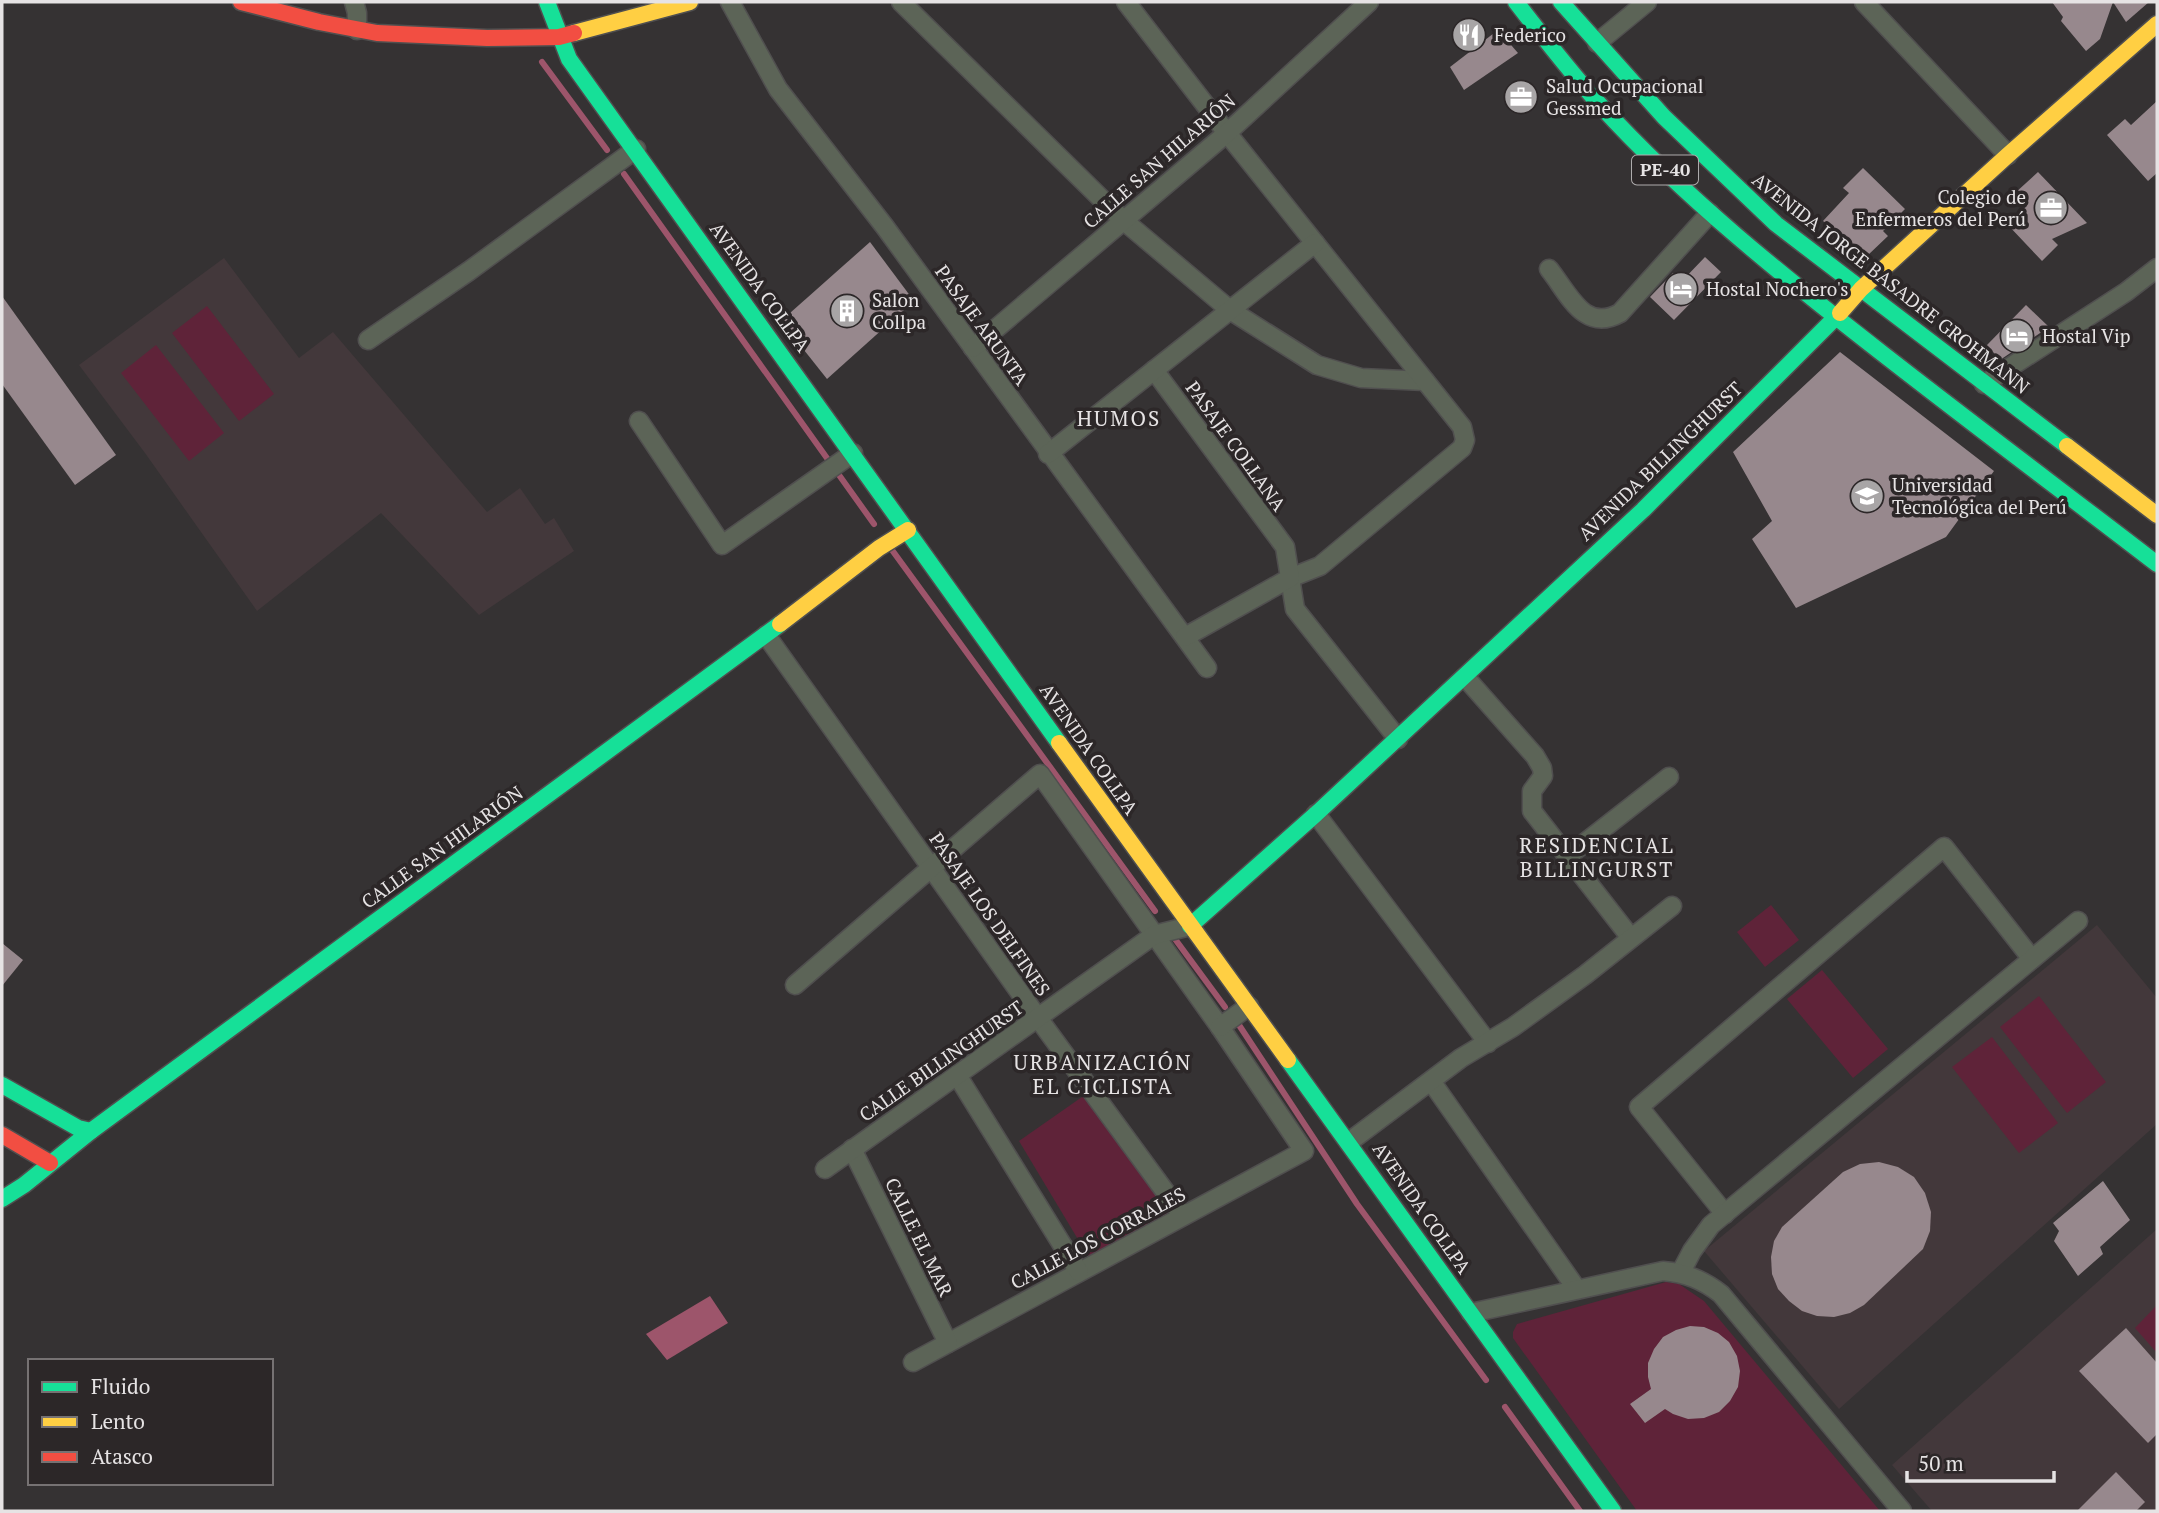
<svg xmlns="http://www.w3.org/2000/svg" width="2159" height="1513" font-family="'PT Serif',serif">
<rect width="100%" height="100%" fill="#353233"/>
<g fill="#43383b">
<path d="M 224,258 L 299,358 L 333,332 L 487,512 L 520,488 L 545,524 L 554,518 L 574,551 L 479,615 L 381,513 L 257,611 L 145,453 L 79,365 Z"/>
<path d="M 2097,925 L 2157,998 L 2157,1124 L 1839,1409 L 1704,1251 Z"/>
<path d="M 2157,1229 L 2157,1511 L 1932,1511 L 1892,1465 Z"/>
</g>
<g fill="#5f2339">
<path d="M 207,306 L 274,394 L 239,421 L 172,333 Z"/>
<path d="M 156,345 L 224,433 L 189,461 L 121,373 Z"/>
<path d="M 1771,905 L 1799,940 L 1765,967 L 1737,932 Z"/>
<path d="M 1822,970 L 1888,1049 L 1853,1078 L 1787,999 Z"/>
<path d="M 2039,996 L 2106,1082 L 2067,1113 L 2000,1027 Z"/>
<path d="M 1992,1037 L 2058,1123 L 2019,1153 L 1952,1067 Z"/>
<path d="M 1092,1090 L 1180,1215 L 1091,1261 L 1019,1141 Z"/>
<path d="M 1666,1282 L 1679,1284 L 1704,1301 L 1880,1511 L 1637,1511 L 1513,1338 L 1513,1332 L 1517,1324 Z"/>
<path d="M 2157,1305 L 2157,1353 L 2135,1328 Z"/>
</g>
<path fill="#9d556b" d="M 710,1296 L 728,1323 L 667,1360 L 646,1334 Z"/>
<g fill="none" stroke-linecap="round" stroke-linejoin="round">
<g stroke="#9d556b" stroke-width="6">
<path d="M 542,62 L 607,150"/>
<path d="M 624,174 L 874,524"/>
<path d="M 892,550 L 1155,911"/>
<path d="M 1175,939 L 1225,1007"/>
<path d="M 1239,1025 L 1357,1204 L 1486,1380"/>
<path d="M 1505,1407 L 1580,1511"/>
</g>
</g>
<g fill="#97888d">
<path d="M 2052,2 L 2113,2 L 2100,39 L 2086,51 L 2061,21 L 2063,17 Z"/>
<path d="M 2113,2 L 2149,2 L 2126,22 Z"/>
<path d="M 1498,30 L 1518,53 L 1464,90 L 1450,67 Z"/>
<path d="M 2157,101 L 2157,173 L 2148,181 L 2107,135 L 2125,119 L 2131,125 Z"/>
<path d="M 1863,168 L 1905,209 L 1883,231 L 1888,236 L 1867,256 L 1823,221 L 1849,193 L 1843,188 Z"/>
<path d="M 2038,172 L 2087,223 L 2052,239 L 2058,245 L 2042,261 L 2007,224 L 2027,206 L 2015,193 Z"/>
<path d="M 870,242 L 914,301 L 827,379 L 781,321 Z"/>
<path d="M 1705,257 L 1721,272 L 1674,320 L 1650,297 L 1673,273 L 1682,281 Z"/>
<path d="M 2,296 L 116,455 L 75,485 L 2,384 Z"/>
<path d="M 2026,305 L 2049,327 L 2000,360 L 1987,345 Z"/>
<path d="M 1840,352 L 1994,471 L 1946,537 L 1796,608 L 1752,539 L 1772,521 L 1733,452 Z"/>
<path d="M 2,943 L 23,960 L 2,986 Z"/>
<path d="M 1879,1162 L 1898,1167 L 1914,1177 L 1925,1193 L 1931,1212 L 1930,1231 L 1923,1249 L 1864,1305 L 1850,1313 L 1834,1317 L 1817,1316 L 1802,1311 L 1789,1301 L 1778,1289 L 1772,1274 L 1771,1257 L 1774,1241 L 1782,1227 L 1843,1172 L 1860,1164 Z"/>
<path d="M 2103,1181 L 2130,1220 L 2100,1247 L 2103,1254 L 2078,1276 L 2054,1241 L 2059,1231 L 2053,1223 Z"/>
<path d="M 1690,1326 L 1704,1327 L 1718,1333 L 1729,1342 L 1737,1356 L 1740,1371 L 1738,1387 L 1730,1401 L 1719,1412 L 1704,1418 L 1688,1419 L 1673,1414 L 1665,1409 L 1645,1423 L 1630,1404 L 1651,1389 L 1648,1377 L 1648,1363 L 1654,1349 L 1663,1337 L 1676,1330 Z"/>
<path d="M 2126,1328 L 2157,1363 L 2157,1434 L 2148,1443 L 2079,1371 Z"/>
<path d="M 2116,1472 L 2145,1502 L 2136,1511 L 2077,1511 Z"/>
</g>
<g fill="none" stroke-linecap="round" stroke-linejoin="round">
<g stroke="#504f4f" stroke-width="21">
<g id="street">
<path d="M 354,2 L 357,13 L 357,30"/>
<path d="M 730,2 L 778,89 L 885,227 L 1207,668"/>
<path d="M 901,2 L 1123,220 L 1230,310 L 1317,365 L 1361,378 L 1425,381"/>
<path d="M 1126,2 L 1227,133 L 1462,427 L 1465,440 L 1462,448 L 1320,566 L 1290,578 L 1295,609 L 1398,739"/>
<path d="M 1864,2 L 2008,155"/>
<path d="M 1597,43 L 1647,2"/>
<path d="M 1549,269 C 1569,294 1584,333 1620,313 L 1710,213"/>
<path d="M 368,340 L 469,271 L 636,149"/>
<path d="M 973,348 L 1227,133 L 1369,2"/>
<path d="M 1154,370 L 1285,547 L 1290,578 L 1185,637"/>
<path d="M 1984,384 L 2126,292 L 2157,268"/>
<path d="M 639,421 L 722,545 L 853,453"/>
<path d="M 1048,454 L 1315,243"/>
<path d="M 766,635 L 1038,1018 L 1183,1216"/>
<path d="M 1465,677 L 1535,756 L 1542,768 L 1543,776 L 1532,791 L 1532,811 L 1631,938"/>
<path d="M 1316,814 L 1488,1043"/>
<path d="M 1568,856 L 1669,777"/>
<path d="M 795,985 L 1040,774 L 1220,1027 L 1304,1151 L 913,1362"/>
<path d="M 1220,1027 L 1249,1006"/>
<path d="M 957,1075 L 1079,1272"/>
<path d="M 1431,1081 L 1576,1288"/>
<path d="M 1349,1142 L 1461,1058 L 1513,1027 L 1585,975 L 1672,906"/>
<path d="M 852,1149 L 948,1343"/>
<path d="M 825,1169 L 1154,935 L 1190,926"/>
<path d="M 1725,1214 L 1639,1107 L 1944,847 L 2032,959"/>
<path d="M 1681,1272 L 1692,1251 L 1711,1225 L 2078,921"/>
<path d="M 1471,1313 L 1663,1271 C 1686,1273 1703,1280 1721,1294 L 1902,1511"/>
</g>
</g>
<g stroke="#504f4f" stroke-width="19">
<g id="fast">
<path d="M 547,2 L 569,59 L 1059,743"/>
<path d="M 1516,2 C 1543,37 1570,72 1600,105 C 1685,198 1784,277 1883,354 C 1974,425 2066,494 2157,564"/>
<path d="M 1561,2 L 1664,117 L 1776,224 L 2067,446"/>
<path d="M 1190,926 L 1316,814 L 1643,510 L 1840,313"/>
<path d="M 1288,1060 L 1613,1511"/>
<path d="M 2,1085 L 78,1128 L 91,1131"/>
<path d="M 2,1199 L 24,1185 L 91,1131 L 780,624"/>
</g>
</g>
<g stroke="#504f4f" stroke-width="19">
<g id="slow">
<path d="M 574,33 L 690,2"/>
<path d="M 1840,313 L 1861,289 L 2008,155 L 2157,24"/>
<path d="M 2067,446 L 2157,515"/>
<path d="M 780,624 L 879,548 L 908,530"/>
<path d="M 1059,743 L 1288,1060"/>
</g>
</g>
<g stroke="#504f4f" stroke-width="19">
<g id="jam">
<path d="M 241,2 L 319,22 L 377,33 L 487,38 L 559,37 L 574,33"/>
<path d="M 2,1135 L 50,1163"/>
</g>
</g>
<use href="#street" stroke="#5c6457" stroke-width="18"/>
<use href="#fast" stroke="#16e098" stroke-width="16"/>
<use href="#slow" stroke="#ffcf43" stroke-width="16"/>
<use href="#jam" stroke="#f24e42" stroke-width="16"/>
</g>
<defs>
<g id="restaurant-disc" transform="scale(1.75)"><circle r="9.5" fill="#a8a5a6" stroke="#2c2728"/><path d="M-5-6h1v4h1v-4h1v4h1v-4h1v5L-1.5 .5V6h-2V.5L-5-1ZM5-6V6H3V1.5H1.5Q1.5-4 5-6Z" fill="#fff"/></g>
<g id="office-disc" transform="scale(1.75)"><circle r="9.5" fill="#a8a5a6" stroke="#2c2728"/><path d="M-6-3h4V-5.5h4V-3h4V5H-6ZM-1-4.5V-3h2v-1.5ZM-6 0V1H6V0Z" fill="#fff"/></g>
<g id="hotel-disc" transform="scale(1.75)"><circle r="9.5" fill="#a8a5a6" stroke="#2c2728"/><path d="M-6-4.5h1.5V1H6V5H4.5V3h-9V5H-6ZM-4 0a1.8 1.8 0 1 1 3.6 0ZM.5 0V-2.5h3Q6-2.5 6 0Z" fill="#fff"/></g>
<g id="building-disc" transform="scale(1.75)"><circle r="9.5" fill="#a8a5a6" stroke="#2c2728"/><path d="M-4-6H4V6H1V3H-1V6H-4ZM-2.5-4.3h1.7v1.8h-1.7ZM.8-4.3h1.7v1.8H.8ZM-2.5-1h1.7V.8h-1.7ZM.8-1h1.7V.8H.8Z" fill="#fff"/></g>
<g id="university-disc" transform="scale(1.75)"><circle r="9.5" fill="#a8a5a6" stroke="#2c2728"/><path d="M0-5L7-2L0 1L-7-2ZM-4 1L0 2.5L4 1V4Q0 6-4 4Z" fill="#fff"/></g>
</defs>
<g fill-rule="evenodd">
<use href="#restaurant-disc" x="1469" y="35"/>
<use href="#office-disc" x="1521" y="97"/>
<use href="#office-disc" x="2051" y="208"/>
<use href="#hotel-disc" x="1681" y="289"/>
<use href="#building-disc" x="847" y="311"/>
<use href="#hotel-disc" x="2017" y="336"/>
<use href="#university-disc" x="1867" y="496"/>
</g>
<g text-anchor="middle" stroke-width="7" stroke-linejoin="round" paint-order="stroke">
<rect fill="#2c2728" stroke="#aeabac" stroke-width="2" x="1632" y="155.5" width="66" height="29" rx="5"/>
<g font-size="18" font-weight="bold" fill="#e6e3e4">
<text x="1665" y="176">PE-40</text>
</g>
<g font-size="19" fill="#e6e3e4" stroke="#2c2728" text-anchor="start">
<text x="1494" y="42">Federico</text>
<text x="1546" y="93">Salud Ocupacional<tspan x="1546" dy="22">Gessmed</tspan></text>
<text x="2026" y="204" text-anchor="end">Colegio de<tspan x="2026" dy="22">Enfermeros del Perú</tspan></text>
<text x="1706" y="296">Hostal Nochero's</text>
<text x="872" y="307">Salon<tspan x="872" dy="22">Collpa</tspan></text>
<text x="2042" y="343">Hostal Vip</text>
<text x="1892" y="492">Universidad<tspan x="1892" dy="22">Tecnológica del Perú</tspan></text>
</g>
<g font-size="19" fill="#e6e3e4" stroke="#2c2728">
<text transform="translate(1159 161) rotate(-41)" y="7">CALLE SAN HILARIÓN</text>
<text transform="translate(1891 283) rotate(38)" y="7">AVENIDA JORGE BASADRE GROHMANN</text>
<text transform="translate(760 287) rotate(54)" y="7">AVENIDA COLLPA</text>
<text transform="translate(982 325) rotate(54)" y="7">PASAJE ARUNTA</text>
<text transform="translate(1236 446) rotate(54)" y="7">PASAJE COLLANA</text>
<text transform="translate(1660 461) rotate(-44)" y="7">AVENIDA BILLINGHURST</text>
<text transform="translate(1089 749) rotate(55)" y="7">AVENIDA COLLPA</text>
<text transform="translate(442 847) rotate(-36)" y="7">CALLE SAN HILARIÓN</text>
<text transform="translate(990 914) rotate(55)" y="7">PASAJE LOS DELFINES</text>
<text transform="translate(941 1061) rotate(-35)" y="7">CALLE BILLINGHURST</text>
<text transform="translate(1422 1208) rotate(55)" y="7">AVENIDA COLLPA</text>
<text transform="translate(919 1237) rotate(64)" y="7">CALLE EL MAR</text>
<text transform="translate(1098 1238) rotate(-28)" y="7">CALLE LOS CORRALES</text>
</g>
<g font-size="21" letter-spacing="2" fill="#e6e3e4" stroke="#2c2728">
<text x="1119" y="426">HUMOS</text>
<text x="1597" y="853">RESIDENCIAL<tspan x="1597" dy="24">BILLINGURST</tspan></text>
<text x="1103" y="1070">URBANIZACIÓN<tspan x="1103" dy="24">EL CICLISTA</tspan></text>
</g>
</g>
<rect width="2159" height="1513" fill="none" stroke="#e6e3e4" stroke-width="7"/>
<rect x="28" y="1359" width="245" height="126" fill="#2c2728" stroke="#767273" stroke-width="2"/>
<rect x="42" y="1382" width="35" height="10" fill="#16e098" stroke="#767273" stroke-width="2"/>
<text x="91" y="1394" font-size="21" fill="#e6e3e4">Fluido</text>
<rect x="42" y="1417" width="35" height="10" fill="#ffcf43" stroke="#767273" stroke-width="2"/>
<text x="91" y="1429" font-size="21" fill="#e6e3e4">Lento</text>
<rect x="42" y="1452" width="35" height="10" fill="#f24e42" stroke="#767273" stroke-width="2"/>
<text x="91" y="1464" font-size="21" fill="#e6e3e4">Atasco</text>
<path d="M1907 1471v10h147v-10" fill="none" stroke="#e6e3e4" stroke-width="3.5"/>
<text x="1918" y="1471" font-size="21" fill="#e6e3e4" stroke="#2c2728" stroke-width="5" paint-order="stroke">50 m</text>
</svg>
